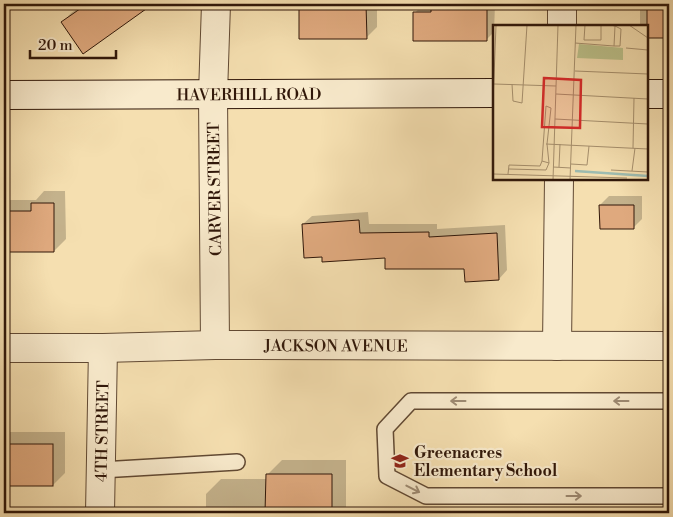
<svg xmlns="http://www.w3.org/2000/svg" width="673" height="517" font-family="'Libre Bodoni',serif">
<rect width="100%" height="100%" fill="#f5dfb0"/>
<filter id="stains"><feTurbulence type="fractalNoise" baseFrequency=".004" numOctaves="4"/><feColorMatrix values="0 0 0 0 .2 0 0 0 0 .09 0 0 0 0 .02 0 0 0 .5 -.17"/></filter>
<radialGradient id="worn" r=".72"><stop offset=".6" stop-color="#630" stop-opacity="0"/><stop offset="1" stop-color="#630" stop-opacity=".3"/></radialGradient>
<g fill="#0003">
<path d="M 85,4 L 148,4 L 141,11 L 63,22 L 71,13 Z"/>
<path d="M 300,4 L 377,4 L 377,27 L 366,38 L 301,38 Z"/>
<path d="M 423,4 L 495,4 L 494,32 L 487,39 L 415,13 Z"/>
<path d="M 645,4 L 669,4 L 669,37 L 647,37 L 647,26 L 640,26 L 640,9 Z"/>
<path d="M 44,191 L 65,191 L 66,239 L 54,251 L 4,251 L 4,200 L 36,200 Z"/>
<path d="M 609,196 L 642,196 L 642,219 L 633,228 L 600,205 Z"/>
<path d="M 368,212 L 369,224 L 437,224 L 437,229 L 505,225 L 507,270 L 499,279 L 465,268 L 386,256 L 323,256 L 303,224 L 312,216 Z"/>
<path d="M 4,432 L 65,432 L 65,473 L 53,485 L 4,485 Z"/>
<path d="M 282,460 L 346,460 L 346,513 L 206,513 L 206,494 L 221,479 L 267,479 L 267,475 Z"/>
<path d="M 565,512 L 565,513 L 456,513 L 457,513 Z"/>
</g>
<g fill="#dfa97e" stroke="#301709">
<path d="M 87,4 L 153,4 L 83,54 L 61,22 Z"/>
<path d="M 299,4 L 366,4 L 367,39 L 299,39 Z"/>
<path d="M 431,4 L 487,4 L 487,41 L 413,41 L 413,12 L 431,12 Z"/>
<rect x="647" y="8" width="22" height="30"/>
<path d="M 31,203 L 54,203 L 54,252 L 4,252 L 4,211 L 31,211 Z"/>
<path d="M 599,205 L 634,205 L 634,229 L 600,229 Z"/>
<path d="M 359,220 L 360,233 L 429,232 L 429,237 L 497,233 L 499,280 L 465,282 L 464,269 L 385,269 L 385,258 L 322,262 L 322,257 L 304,258 L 302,224 Z"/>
<rect x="4" y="444" width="49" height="42"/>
<path d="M 266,474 L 332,474 L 332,513 L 265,513 Z"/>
</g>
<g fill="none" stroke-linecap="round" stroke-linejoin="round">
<g stroke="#614933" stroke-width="18">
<g id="lane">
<path d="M 669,401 L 411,401 L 385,429 L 387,476 L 426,496 L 669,496"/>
<path d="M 101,470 L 237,462"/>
</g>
</g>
<g stroke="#614933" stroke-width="30">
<g id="street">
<path d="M 562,26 L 562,4"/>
<path d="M 215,345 L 213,94 L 216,4"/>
<path d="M 557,346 L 559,179"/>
<path id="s1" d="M 4,348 L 103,348 L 215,345 L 669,346"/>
<path id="s2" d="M 100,513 L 103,348"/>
</g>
</g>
<g stroke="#301709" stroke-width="30">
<g id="secondary">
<path d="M 647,94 L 669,94"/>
<path id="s3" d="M 4,95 L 494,93"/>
</g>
</g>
<use href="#lane" stroke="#f8eacc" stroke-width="15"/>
<use href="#street" stroke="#f8eacc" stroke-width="28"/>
<use href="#secondary" stroke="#f8eacc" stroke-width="28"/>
</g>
<defs><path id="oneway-shaft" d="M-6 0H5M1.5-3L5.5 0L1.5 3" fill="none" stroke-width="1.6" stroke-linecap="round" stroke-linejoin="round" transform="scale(1.25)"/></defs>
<g stroke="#9e8b74">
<use href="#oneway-shaft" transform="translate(458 401) rotate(-180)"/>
<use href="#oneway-shaft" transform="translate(621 401) rotate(-180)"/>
<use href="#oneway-shaft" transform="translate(413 489) rotate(27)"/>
<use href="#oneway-shaft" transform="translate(574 496)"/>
</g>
<defs>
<g id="school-bare" transform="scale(1.35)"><path d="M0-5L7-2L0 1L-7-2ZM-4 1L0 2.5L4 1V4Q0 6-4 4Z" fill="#8f2418" stroke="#f8eacc" stroke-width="2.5" paint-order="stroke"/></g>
</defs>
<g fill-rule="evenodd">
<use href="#school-bare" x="400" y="461"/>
</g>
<g text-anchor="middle" stroke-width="4.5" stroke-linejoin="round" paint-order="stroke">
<g font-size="16" fill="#301709" stroke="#f8eacc">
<text dy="6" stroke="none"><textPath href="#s3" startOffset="245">HAVERHILL ROAD</textPath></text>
<text transform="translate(214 189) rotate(-91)" y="6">CARVER STREET</text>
<text dy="6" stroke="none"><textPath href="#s1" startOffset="332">JACKSON AVENUE</textPath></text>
<text dy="6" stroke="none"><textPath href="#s2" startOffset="82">4TH STREET</textPath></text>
</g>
<g font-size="16" font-weight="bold" fill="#301709" stroke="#f8eacc" text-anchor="start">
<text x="414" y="458">Greenacres<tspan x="414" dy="18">Elementary School</tspan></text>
</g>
</g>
<g transform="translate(493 25)">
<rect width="155" height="155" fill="#f5dfb0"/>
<path d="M 86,19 L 130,23 L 130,35 L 84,33 Z" fill="#bcc28b"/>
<path fill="none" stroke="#9dbcb2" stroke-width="2.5" d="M 82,146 L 155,151"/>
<path fill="none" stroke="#a68f6d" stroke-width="1" d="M 92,0 L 91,15 L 108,15 L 108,0M 117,0 L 122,1 L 128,4 L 127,21 L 121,21 L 122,1M 136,0 L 155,13M 82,18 L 121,21M 133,23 L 155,25M 82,46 L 155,49M 1,59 L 63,61M 19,59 L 20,76 L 29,78 L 34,0M 63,69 L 155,74M 0,78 L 3,0M 53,81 L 58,83 L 54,119 L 56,138 L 49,136 ZM 62,94 L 155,99M 53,119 L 155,124M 140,123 L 141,73M 78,139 L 94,140 L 96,121M 60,142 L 78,143M 66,142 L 67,119M 16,144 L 53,145 L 56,138M 118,145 L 155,147M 139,146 L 142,123M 0,149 L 134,153M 15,149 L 16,140 L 47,141 L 49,136M 60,155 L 65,0M 77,155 L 83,0"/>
<path fill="#d62828" fill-opacity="0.15" stroke="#d62828" stroke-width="2.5" d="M 51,53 L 88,55 L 87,103 L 49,102 Z"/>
<rect width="155" height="155" fill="none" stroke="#301709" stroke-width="2.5"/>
</g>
<rect width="673" height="517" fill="none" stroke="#f5dfb0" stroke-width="20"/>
<rect x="5" y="5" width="663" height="507" fill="none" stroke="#301709" stroke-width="2.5"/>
<rect x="10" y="10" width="653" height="497" fill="none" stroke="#301709"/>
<path d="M30 50v8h86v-8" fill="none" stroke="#301709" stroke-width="2.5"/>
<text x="38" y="50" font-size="15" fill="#301709" stroke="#f8eacc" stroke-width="4" paint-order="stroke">20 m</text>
<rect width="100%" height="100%" filter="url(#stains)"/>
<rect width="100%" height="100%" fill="url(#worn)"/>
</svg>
